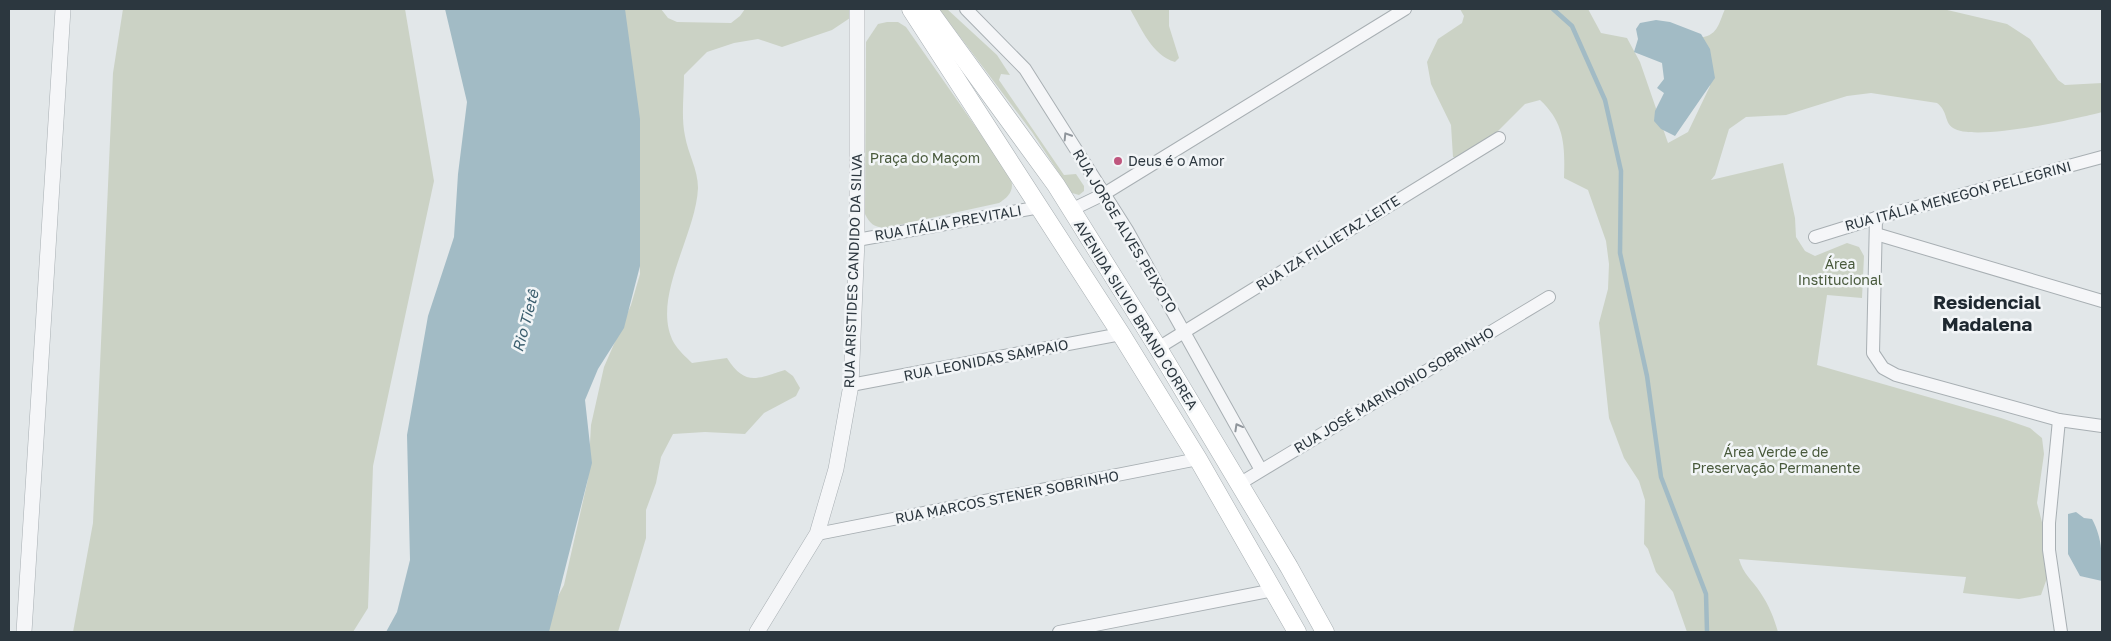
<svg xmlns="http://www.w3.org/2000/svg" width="2111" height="641" font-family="'Golos Text',sans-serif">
<rect width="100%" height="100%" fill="#e2e7e9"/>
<g fill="#cbd2c5">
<path d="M 123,9 L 405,9 L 434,181 L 373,466 L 368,608 L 353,632 L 73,632 L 93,523 L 113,73 Z"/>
<path d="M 622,9 L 661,9 L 668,18 L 677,22 L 731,23 L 740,16 L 745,9 L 857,9 L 859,12 L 832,30 L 782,47 L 758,39 L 734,43 L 707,52 L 684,75 C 684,95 681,117 685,136 C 688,154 698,169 698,188 C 696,236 650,299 674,343 C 678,350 686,357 692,363 L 727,358 C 745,386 756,379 785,370 L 793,376 L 800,388 L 796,396 L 764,413 L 745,434 L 705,432 L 673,434 L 661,457 L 656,483 L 646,510 L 646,538 L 618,632 L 539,632 L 564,585 L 588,479 L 591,425 L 604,367 L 631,305 L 640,274 L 637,161 Z"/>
<path d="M 939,9 L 947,9 L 997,55 L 1010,75 L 1001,74 L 999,80 L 1064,175 L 1076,174 L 1084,186 L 1084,191 L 1079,195 L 1072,193 L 1032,132 Z"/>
<path d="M 1130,9 L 1169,9 L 1169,26 L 1179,58 L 1175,62 C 1152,55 1141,28 1130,9 Z"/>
<path d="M 1460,9 L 1588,9 L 1601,33 L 1627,38 L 1640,62 L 1668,143 L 1688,132 L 1710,86 L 1707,63 L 1698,38 C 1718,36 1718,25 1725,9 L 1943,9 L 2007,24 L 2030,39 L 2058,80 L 2065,85 L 2102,83 L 2102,112 C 2076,119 1974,142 1953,128 C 1944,122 1948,111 1937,103 L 1871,93 L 1847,96 L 1786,115 L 1746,117 L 1729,129 L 1715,175 L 1711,180 L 1783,163 L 1795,218 L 1796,237 L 1805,251 L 1815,256 L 1847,243 L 1859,247 L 1864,256 L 1862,298 L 1827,295 L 1817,365 L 2001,418 L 2030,428 L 2042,438 L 2044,454 L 2037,503 L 2044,530 L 2047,578 L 2041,595 L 2019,599 L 1963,593 L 1966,577 L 1739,559 C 1743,574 1753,581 1760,592 C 1769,605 1774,618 1778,632 L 1687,632 L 1673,592 L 1656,572 L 1648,549 L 1644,544 L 1645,500 L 1639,481 L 1624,458 L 1609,418 L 1599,323 L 1608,289 L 1609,264 L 1606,241 L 1588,190 L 1564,178 C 1565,147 1565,123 1540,100 L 1525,104 L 1480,149 L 1461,158 L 1453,157 L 1451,125 L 1431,84 L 1427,62 L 1438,39 L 1462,23 L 1464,16 Z"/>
<path d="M 887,22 L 898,22 L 906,27 L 1010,176 C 1015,189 1010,196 999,203 L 885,228 C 874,227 870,224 865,214 L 866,42 L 878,24 Z"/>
</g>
<g fill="#a2bbc5">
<path d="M 445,9 L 625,9 L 640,119 L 640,266 L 624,328 L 598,369 L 585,400 L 592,463 L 549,632 L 386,632 L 397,612 L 410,560 L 407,435 L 428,316 L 454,237 L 458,174 L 467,102 Z"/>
<path d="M 1656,20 L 1670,22 L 1701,34 L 1710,49 L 1715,78 L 1675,136 L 1661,129 L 1654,121 L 1655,111 L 1664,93 L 1657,88 L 1664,79 L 1662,63 L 1634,52 L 1638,39 L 1636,29 L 1640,23 Z"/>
<path d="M 2076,512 L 2084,518 L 2092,519 C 2103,539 2102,558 2102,581 L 2080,576 L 2068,554 L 2068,514 Z"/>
</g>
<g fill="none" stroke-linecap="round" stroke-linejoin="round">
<path stroke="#a2bbc5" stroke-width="4.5" d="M 1553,9 L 1572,26 L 1605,100 L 1621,171 L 1620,253 L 1647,376 L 1661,477 L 1706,594 L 1707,632"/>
<g stroke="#a8afb3" stroke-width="14">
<g id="minor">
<path d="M 966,9 L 1025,69 L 1127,230 L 1261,470"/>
<path d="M 1071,210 L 1104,194 L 1405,9"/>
<path d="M 1876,218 L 1873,353 L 1883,368 L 1896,375 L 2059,420 L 2102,426"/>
<path d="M 1876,234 L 2102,301"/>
<path d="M 1815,237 L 1876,218 L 2102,157"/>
<path d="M 857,240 L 1040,207"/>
<path d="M 1158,348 L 1499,138"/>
<path d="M 851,385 L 1121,334"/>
<path d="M 2059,420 L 2049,523 L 2049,550 L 2061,632"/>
<path d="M 1239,484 L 1549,297"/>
<path d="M 817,534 L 1198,459"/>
<path d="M 1059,632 L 1274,590"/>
</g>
</g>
<g stroke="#a8afb3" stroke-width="16">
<g id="tertiary">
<path d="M 24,632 L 63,9"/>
<path d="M 757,632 L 817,534 L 836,469 L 851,385 L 857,240 L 857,9"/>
</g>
</g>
<g stroke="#a8afb3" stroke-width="19">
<g id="secondary">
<path d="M 911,9 L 1121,334 L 1198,459 L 1297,632"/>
<path d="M 928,9 L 1056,185 L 1158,348 L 1289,567 L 1325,632"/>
</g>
</g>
<use href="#minor" stroke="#f5f6f8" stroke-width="12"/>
<use href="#tertiary" stroke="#f5f6f8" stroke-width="15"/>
<use href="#secondary" stroke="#fff" stroke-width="18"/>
</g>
<defs><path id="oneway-chevron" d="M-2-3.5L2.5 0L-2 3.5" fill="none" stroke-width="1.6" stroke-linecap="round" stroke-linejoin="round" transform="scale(1.25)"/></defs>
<g stroke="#90969c">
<use href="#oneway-chevron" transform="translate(1067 136) rotate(-122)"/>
<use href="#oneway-chevron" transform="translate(1238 427) rotate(-119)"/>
</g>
<circle fill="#bf567e" stroke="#f2f5f7" stroke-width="2" cx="1118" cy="161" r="5"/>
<g text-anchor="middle" stroke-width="5" stroke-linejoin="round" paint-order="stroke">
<g font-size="14" fill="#48593b" stroke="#f2f5f7">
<text x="925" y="163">Praça do Maçom</text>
<text x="1840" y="269">Área<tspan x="1840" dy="16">Institucional</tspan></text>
<text x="1776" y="457">Área Verde e de<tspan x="1776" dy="16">Preservação Permanente</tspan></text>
</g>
<g font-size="14" fill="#2c373f" stroke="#f2f5f7" text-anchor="start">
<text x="1128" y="166">Deus é o Amor</text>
</g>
<g font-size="14" fill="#2c373f" stroke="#f2f5f7">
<text transform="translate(1958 196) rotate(-15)" y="5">RUA ITÁLIA MENEGON PELLEGRINI</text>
<text transform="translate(948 223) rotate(-10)" y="5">RUA ITÁLIA PREVITALI</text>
<text transform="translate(1125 231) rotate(59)" y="5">RUA JORGE ALVES PEIXOTO</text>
<text transform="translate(1328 243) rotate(-32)" y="5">RUA IZA FILLIETAZ LEITE</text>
<text transform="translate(853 271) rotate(-88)" y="5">RUA ARISTIDES CANDIDO DA SILVA</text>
<text transform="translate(1136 315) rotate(58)" y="5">AVENIDA SILVIO BRAND CORREA</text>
<text transform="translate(986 360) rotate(-11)" y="5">RUA LEONIDAS SAMPAIO</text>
<text transform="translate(1394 390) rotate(-31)" y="5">RUA JOSÉ MARINONIO SOBRINHO</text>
<text transform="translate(1007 497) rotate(-11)" y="5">RUA MARCOS STENER SOBRINHO</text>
</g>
<g font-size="15" font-style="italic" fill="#3b5e6e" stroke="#f2f5f7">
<text transform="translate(526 321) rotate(-75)" y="5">Rio Tietê</text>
</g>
<g font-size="19" font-weight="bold" fill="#1e2830" stroke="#f2f5f7">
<text x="1987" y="309">Residencial<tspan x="1987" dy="22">Madalena</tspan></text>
</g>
</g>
<rect width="2111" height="641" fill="none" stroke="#2c373f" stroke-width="20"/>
</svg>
